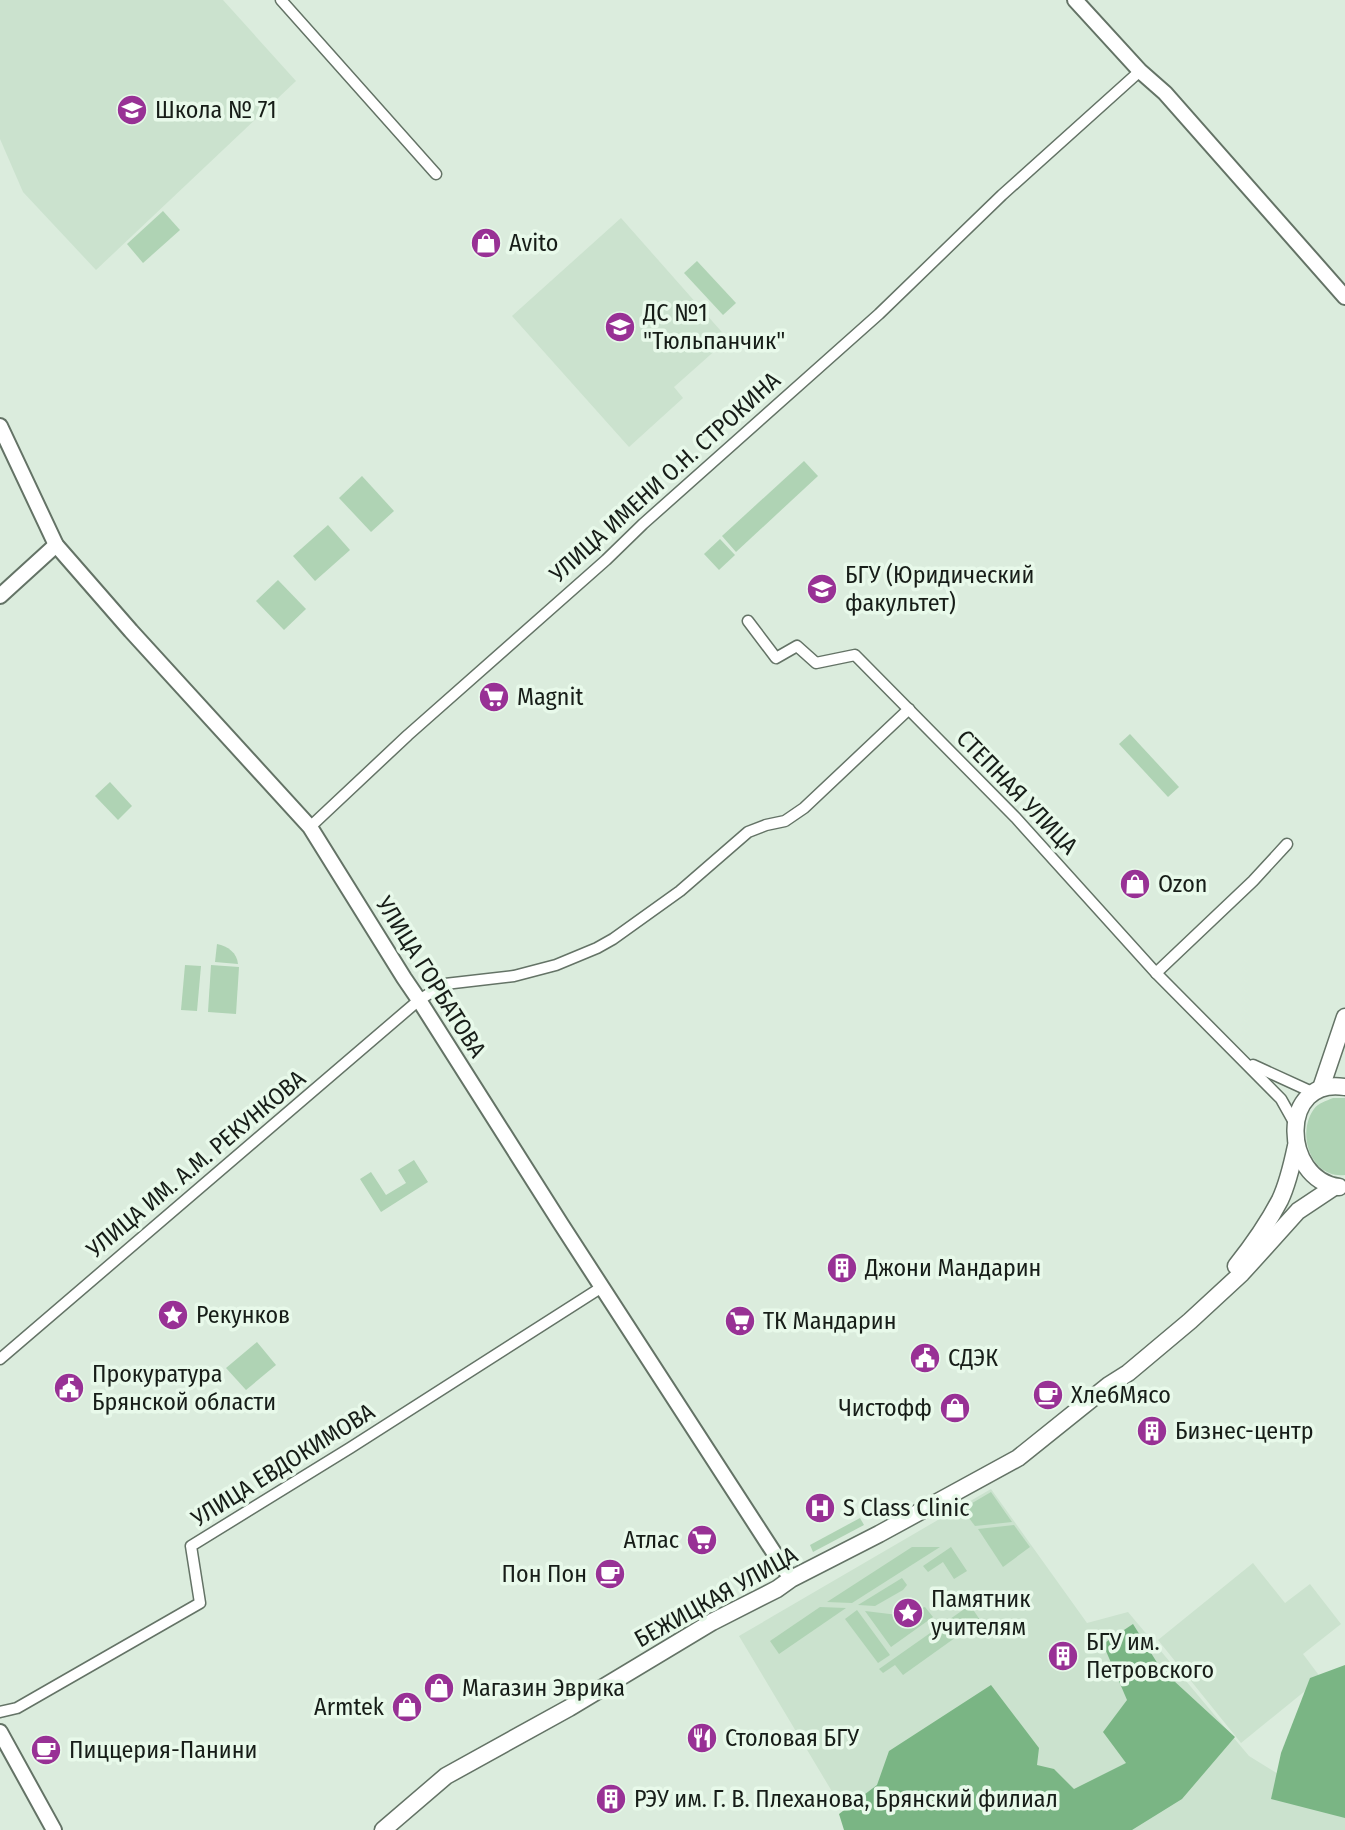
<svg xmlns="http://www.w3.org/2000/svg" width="1345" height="1830" font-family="'Fira Sans Condensed',sans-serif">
<rect width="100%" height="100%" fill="#dbecdd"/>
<g fill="#cbe2ce">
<path d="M 0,0 L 223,0 L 296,81 L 96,270 L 23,192 L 0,139 Z"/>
<path d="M 621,218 L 728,339 L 674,387 L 683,398 L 629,447 L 512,316 Z"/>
<path d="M 991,1489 L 1087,1623 L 1128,1612 L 1249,1756 L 1345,1815 L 1345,1830 L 855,1830 L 739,1636 Z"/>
<path d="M 1253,1563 L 1285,1603 L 1310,1584 L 1341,1624 L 1303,1654 L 1321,1678 L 1241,1743 L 1158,1640 Z"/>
</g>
<g fill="#afd3b4">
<path d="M 163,211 L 180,230 L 143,263 L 127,244 Z"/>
<path d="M 697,261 L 736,303 L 723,315 L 684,273 Z"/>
<path d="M 804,461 L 818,476 L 736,552 L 722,536 Z"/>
<path d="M 362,476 L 394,511 L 371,532 L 339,498 Z"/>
<path d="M 328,525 L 350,550 L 315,581 L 293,556 Z"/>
<path d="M 720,539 L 735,555 L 719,570 L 704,554 Z"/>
<path d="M 278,580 L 306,609 L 284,630 L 256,601 Z"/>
<path d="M 1130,734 L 1179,787 L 1168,797 L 1119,744 Z"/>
<path d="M 110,782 L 132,806 L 118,820 L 95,796 Z"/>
<path d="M 217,944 C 228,946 237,953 238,964 L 215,962 Z"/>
<path d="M 185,965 L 201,966 L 197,1011 L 181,1010 Z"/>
<path d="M 211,965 L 239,967 L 236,1014 L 208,1012 Z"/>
<path d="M 1333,1098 L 1345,1098 L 1345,1175 C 1311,1179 1296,1133 1314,1109 C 1318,1103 1326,1101 1333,1098 Z"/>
<path d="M 414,1160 L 428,1182 L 381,1212 L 360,1179 L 371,1172 L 386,1195 L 406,1183 L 398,1170 Z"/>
<path d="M 257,1342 L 276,1365 L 246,1390 L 226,1368 Z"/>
<path d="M 991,1492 L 1012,1522 L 975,1526 L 962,1509 Z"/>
<path d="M 860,1518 L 864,1525 L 813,1552 L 810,1545 Z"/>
<path d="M 1014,1525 L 1030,1547 L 1003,1567 L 978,1529 Z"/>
<path d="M 912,1547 L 940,1547 L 852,1603 L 827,1602 Z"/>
<path d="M 951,1547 L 967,1571 L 954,1579 L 943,1562 L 928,1572 L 923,1566 Z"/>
<path d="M 902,1578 L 907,1585 L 903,1590 L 875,1606 L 858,1605 Z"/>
<path d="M 970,1605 L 980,1620 L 903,1675 L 895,1665 L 883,1673 L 879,1669 Z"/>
<path d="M 820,1607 L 846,1608 L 779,1654 L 770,1641 Z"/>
<path d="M 925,1607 L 933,1617 L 891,1647 L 865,1611 L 898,1615 Z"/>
<path d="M 857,1610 L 890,1655 L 878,1663 L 845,1619 Z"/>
</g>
<g fill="#7ab584">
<path d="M 1133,1624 L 1161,1669 L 1235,1737 L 1182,1799 L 1132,1830 L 844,1830 L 839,1814 L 877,1785 L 889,1751 L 991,1685 L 1039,1748 L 1037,1765 L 1054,1769 L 1074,1789 L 1126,1763 L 1103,1732 L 1127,1700 L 1103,1644 Z"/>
<path d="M 1345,1665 L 1345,1818 L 1271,1799 L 1281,1753 L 1310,1678 Z"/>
</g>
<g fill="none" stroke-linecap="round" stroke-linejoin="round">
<g stroke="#647366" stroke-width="13">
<g id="street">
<path d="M 281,0 L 436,174"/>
<path d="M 748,621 L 776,658 L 797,646 L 816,663 L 855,655 L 1016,818 L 1156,973 L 1281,1099 L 1295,1124"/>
<path d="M 310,827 L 408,735 L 606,560 L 643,524 L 879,314 L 1002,195 L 1140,71"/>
<path d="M 1156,973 L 1253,881 L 1287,844"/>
<path d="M 1253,1065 L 1312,1092"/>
<path d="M 0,1359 L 419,1000 L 445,984 L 514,976 L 556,965 L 597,948 L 613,939 L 680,891 L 748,832 L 766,825 L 785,821 L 804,808 L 909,709"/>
<path d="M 0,1712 L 17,1708 L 200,1603 L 191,1546 L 350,1448 L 602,1287"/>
</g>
</g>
<g stroke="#647366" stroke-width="18">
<g id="secondary">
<path d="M 1075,0 L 1140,71 L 1165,93 L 1345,297"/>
<path d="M 0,426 L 56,545 L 131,631 L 310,827 L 404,978 L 419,1000 L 561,1224 L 791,1579"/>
<path d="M 0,596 L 56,545"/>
<path d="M 0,1732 L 54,1830"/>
</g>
</g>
<g stroke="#647366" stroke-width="19">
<g id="primary">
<path d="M 1321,1088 L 1345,1017"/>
<path d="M 1339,1187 C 1281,1179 1279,1076 1345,1087"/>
<path d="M 1236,1266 C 1252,1246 1268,1223 1280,1200 C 1288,1183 1292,1165 1296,1146"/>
<path d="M 383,1830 L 446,1776 L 569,1708 L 712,1622 L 777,1589 L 791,1579 L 879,1534 L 1018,1458 L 1109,1385 L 1128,1373 L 1190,1321 L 1242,1273 L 1298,1211 L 1334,1187"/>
</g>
</g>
<use href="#street" stroke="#fff" stroke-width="10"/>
<use href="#secondary" stroke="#fff" stroke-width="14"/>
<use href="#primary" stroke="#fff" stroke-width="16"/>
</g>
<defs>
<g id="school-disc" transform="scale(1.575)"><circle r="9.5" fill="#983195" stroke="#e8f9ea"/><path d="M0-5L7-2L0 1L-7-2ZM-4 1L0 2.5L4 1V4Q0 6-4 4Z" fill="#fff"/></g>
<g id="shop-disc" transform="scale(1.575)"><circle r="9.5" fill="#983195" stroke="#e8f9ea"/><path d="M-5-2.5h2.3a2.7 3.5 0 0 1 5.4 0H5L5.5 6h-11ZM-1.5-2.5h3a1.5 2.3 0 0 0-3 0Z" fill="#fff"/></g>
<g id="university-disc" transform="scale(1.575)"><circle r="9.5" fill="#983195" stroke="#e8f9ea"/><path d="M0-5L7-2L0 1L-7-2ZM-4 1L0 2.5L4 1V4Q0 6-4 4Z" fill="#fff"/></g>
<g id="supermarket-disc" transform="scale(1.575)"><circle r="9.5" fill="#983195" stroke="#e8f9ea"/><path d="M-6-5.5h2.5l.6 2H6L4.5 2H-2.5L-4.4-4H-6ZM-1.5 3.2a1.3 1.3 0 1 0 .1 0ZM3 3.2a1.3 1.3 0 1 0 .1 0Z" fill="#fff"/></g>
<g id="building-disc" transform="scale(1.575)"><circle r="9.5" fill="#983195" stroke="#e8f9ea"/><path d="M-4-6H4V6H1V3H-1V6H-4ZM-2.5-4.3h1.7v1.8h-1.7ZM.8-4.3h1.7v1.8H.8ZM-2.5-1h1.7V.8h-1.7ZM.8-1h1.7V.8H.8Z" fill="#fff"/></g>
<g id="sight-disc" transform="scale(1.575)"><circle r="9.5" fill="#983195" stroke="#e8f9ea"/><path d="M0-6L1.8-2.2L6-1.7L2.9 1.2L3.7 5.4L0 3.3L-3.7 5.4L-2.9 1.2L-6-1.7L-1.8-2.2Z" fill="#fff"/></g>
<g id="civic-disc" transform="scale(1.575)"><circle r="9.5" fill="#983195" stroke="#e8f9ea"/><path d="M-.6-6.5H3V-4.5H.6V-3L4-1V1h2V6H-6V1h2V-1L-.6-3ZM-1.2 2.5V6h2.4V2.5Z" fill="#fff"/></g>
<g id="cafe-disc" transform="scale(1.575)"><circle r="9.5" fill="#983195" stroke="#e8f9ea"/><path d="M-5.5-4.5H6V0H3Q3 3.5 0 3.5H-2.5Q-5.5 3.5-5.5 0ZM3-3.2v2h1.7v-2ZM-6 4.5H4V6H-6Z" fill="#fff"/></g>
<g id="hospital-disc" transform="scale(1.575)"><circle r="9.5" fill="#983195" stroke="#e8f9ea"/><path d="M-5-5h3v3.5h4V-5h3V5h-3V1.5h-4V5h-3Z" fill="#fff"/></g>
<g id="restaurant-disc" transform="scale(1.575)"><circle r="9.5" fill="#983195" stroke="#e8f9ea"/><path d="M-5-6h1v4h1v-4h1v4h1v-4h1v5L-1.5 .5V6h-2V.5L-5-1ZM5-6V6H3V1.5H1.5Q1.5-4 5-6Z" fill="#fff"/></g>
</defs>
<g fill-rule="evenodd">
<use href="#school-disc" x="132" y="110"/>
<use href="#shop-disc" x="486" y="243"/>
<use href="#school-disc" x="620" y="327"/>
<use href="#university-disc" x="822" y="589"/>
<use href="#supermarket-disc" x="494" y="697"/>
<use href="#shop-disc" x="1135" y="884"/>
<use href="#building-disc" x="842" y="1268"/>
<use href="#sight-disc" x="173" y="1315"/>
<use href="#supermarket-disc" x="740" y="1321"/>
<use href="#civic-disc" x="925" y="1358"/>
<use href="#civic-disc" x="69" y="1388"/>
<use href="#cafe-disc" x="1048" y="1395"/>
<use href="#shop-disc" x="955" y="1408"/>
<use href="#building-disc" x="1152" y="1431"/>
<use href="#hospital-disc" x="820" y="1508"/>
<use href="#supermarket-disc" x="702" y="1540"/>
<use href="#cafe-disc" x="610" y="1574"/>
<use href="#sight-disc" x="908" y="1613"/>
<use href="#building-disc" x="1063" y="1656"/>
<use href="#shop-disc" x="439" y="1688"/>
<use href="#shop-disc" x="407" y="1707"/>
<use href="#restaurant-disc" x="702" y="1738"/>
<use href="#cafe-disc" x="46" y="1750"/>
<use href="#building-disc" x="611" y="1799"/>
</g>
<g text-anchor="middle" stroke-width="7" stroke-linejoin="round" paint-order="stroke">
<g font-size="24" fill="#171d18" stroke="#e8f9ea" text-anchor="start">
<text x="155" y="118">Школа № 71</text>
<text x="509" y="251">Avito</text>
<text x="643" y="321">ДС №1<tspan x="643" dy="28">"Тюльпанчик"</tspan></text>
<text x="845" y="583">БГУ (Юридический<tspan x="845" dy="28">факультет)</tspan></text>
<text x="517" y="705">Magnit</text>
<text x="1158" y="892">Ozon</text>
<text x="865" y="1276">Джони Мандарин</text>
<text x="196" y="1323">Рекунков</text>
<text x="763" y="1329">ТК Мандарин</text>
<text x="948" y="1366">СДЭК</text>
<text x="92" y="1382">Прокуратура<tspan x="92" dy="28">Брянской области</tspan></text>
<text x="1071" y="1403">ХлебМясо</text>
<text x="932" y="1416" text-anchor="end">Чистофф</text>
<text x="1175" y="1439">Бизнес-центр</text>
<text x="843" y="1516">S Class Clinic</text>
<text x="679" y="1548" text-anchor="end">Атлас</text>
<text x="587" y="1582" text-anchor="end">Пон Пон</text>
<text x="931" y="1607">Памятник<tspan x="931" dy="28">учителям</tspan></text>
<text x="1086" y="1650">БГУ им.<tspan x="1086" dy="28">Петровского</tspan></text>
<text x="462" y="1696">Магазин Эврика</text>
<text x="384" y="1715" text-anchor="end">Armtek</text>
<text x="725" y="1746">Столовая БГУ</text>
<text x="69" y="1758">Пиццерия-Панини</text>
<text x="634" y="1807">РЭУ им. Г. В. Плеханова, Брянский филиал</text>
</g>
<g font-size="24" fill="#171d18" stroke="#e8f9ea">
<text transform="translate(665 477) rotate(-42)" y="8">УЛИЦА ИМЕНИ О.Н. СТРОКИНА</text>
<text transform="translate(1017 792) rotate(46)" y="8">СТЕПНАЯ УЛИЦА</text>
<text transform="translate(431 977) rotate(58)" y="8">УЛИЦА ГОРБАТОВА</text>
<text transform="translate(196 1164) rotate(-40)" y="8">УЛИЦА ИМ. А.М. РЕКУНКОВА</text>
<text transform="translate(283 1465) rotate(-32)" y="8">УЛИЦА ЕВДОКИМОВА</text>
<text transform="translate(716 1597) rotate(-29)" y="8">БЕЖИЦКАЯ УЛИЦА</text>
</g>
</g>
</svg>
